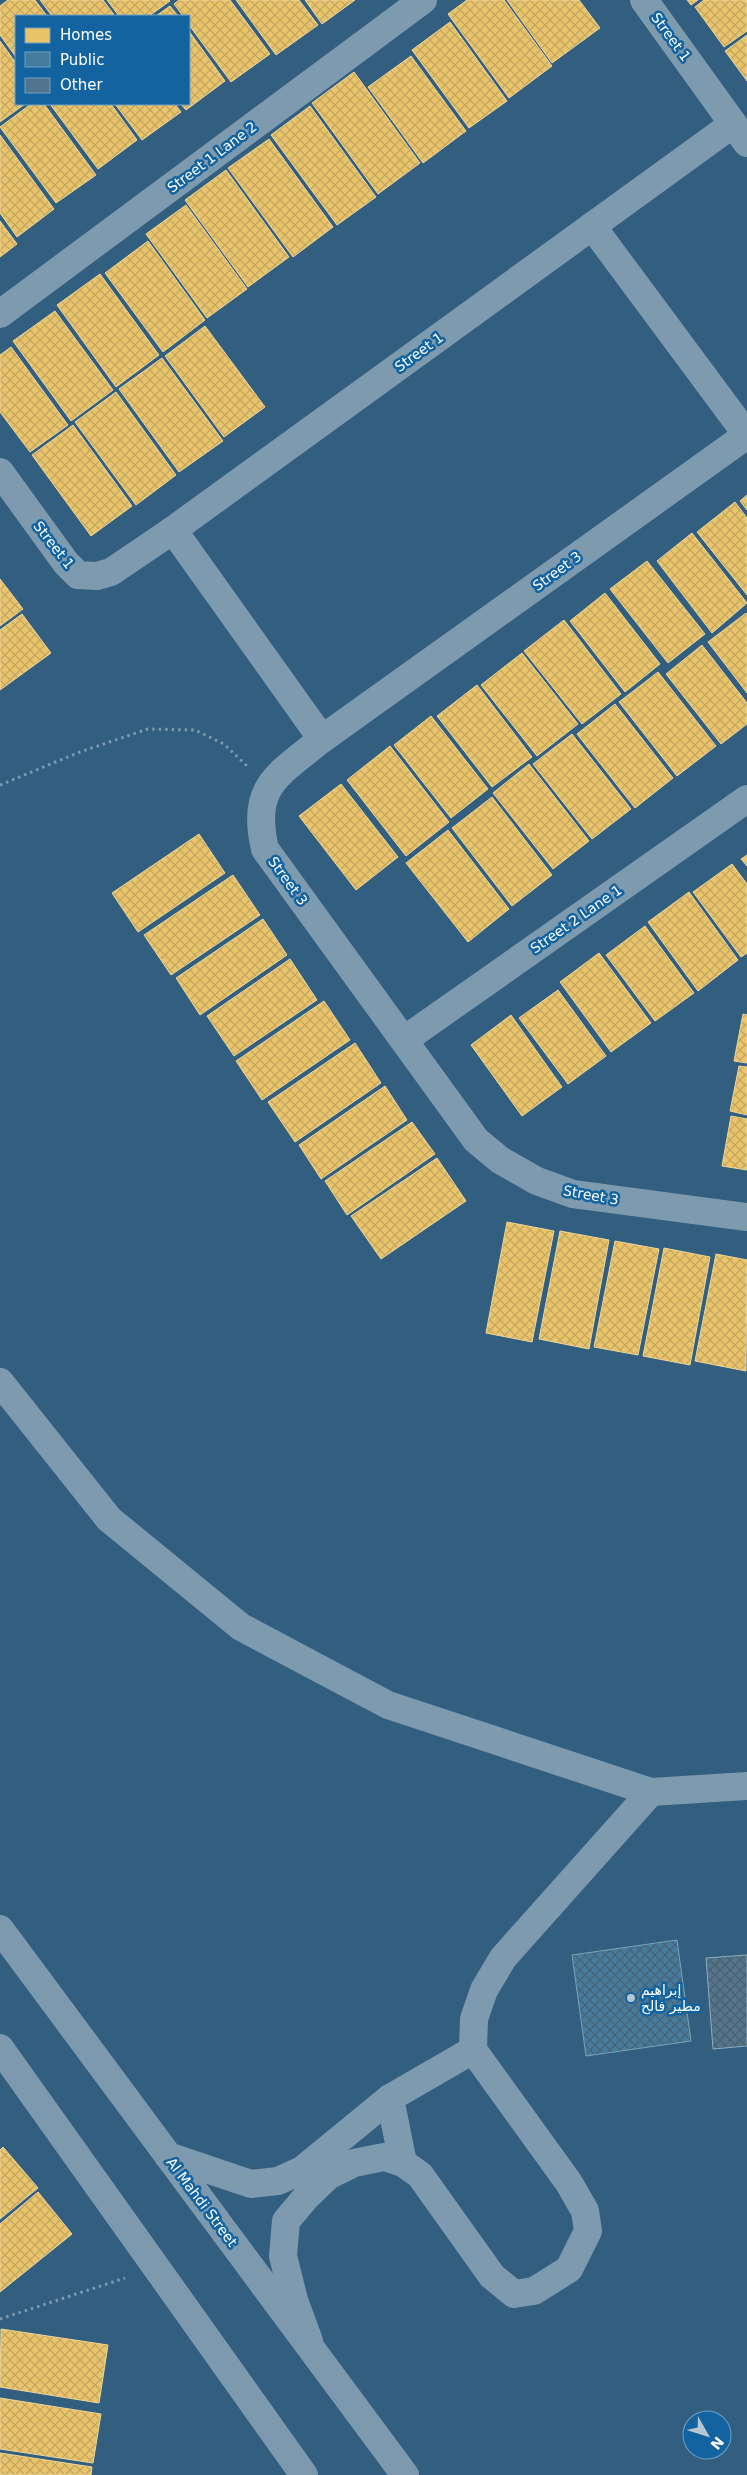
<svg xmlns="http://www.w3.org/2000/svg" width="747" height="2475" font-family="'DejaVu Sans',Vazirmatn,sans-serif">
<defs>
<pattern id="homes-cross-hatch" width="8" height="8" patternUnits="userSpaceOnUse" patternTransform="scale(1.25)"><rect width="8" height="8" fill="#e9c46a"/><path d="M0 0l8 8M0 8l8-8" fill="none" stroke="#c2a662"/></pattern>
<pattern id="public-cross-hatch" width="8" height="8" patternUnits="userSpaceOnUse" patternTransform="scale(1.25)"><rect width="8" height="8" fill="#457b9d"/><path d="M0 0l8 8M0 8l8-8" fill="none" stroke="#486474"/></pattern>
<pattern id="building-cross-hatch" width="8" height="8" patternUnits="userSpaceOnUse" patternTransform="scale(1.25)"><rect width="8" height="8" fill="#51758e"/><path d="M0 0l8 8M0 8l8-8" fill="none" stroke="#4e5e6a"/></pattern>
</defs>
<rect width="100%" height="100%" fill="#325e7f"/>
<g fill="url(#homes-cross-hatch)" stroke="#f0d697">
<path d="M 8,0 L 35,0 L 47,16 L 16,16 L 16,57 L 0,35 L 0,6 Z"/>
<path d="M 40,0 L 103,0 L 115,16 L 52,16 Z"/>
<path d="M 107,0 L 169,0 L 170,1 L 149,16 L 119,16 Z"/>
<path d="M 179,0 L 230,0 L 270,54 L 231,82 L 189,25 L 189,16 L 183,16 L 174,4 Z"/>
<path d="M 236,0 L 299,0 L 318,25 L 276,55 Z"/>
<path d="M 305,0 L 355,0 L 322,24 Z"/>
<path d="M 467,0 L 504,0 L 552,66 L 509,98 L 448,14 Z"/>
<path d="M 507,0 L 579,0 L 600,28 L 552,63 Z"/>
<path d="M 687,0 L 698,0 L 691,5 Z"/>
<path d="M 704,0 L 747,0 L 747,31 L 724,47 L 695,7 Z"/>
<path d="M 170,6 L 178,16 L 156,16 Z"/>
<path d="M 450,22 L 507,101 L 469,128 L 412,50 Z"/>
<path d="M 189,31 L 225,81 L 186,110 L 181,104 L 189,104 Z"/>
<path d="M 747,35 L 747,81 L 725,51 Z"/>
<path d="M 0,41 L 16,63 L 16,104 L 25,104 L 0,122 Z"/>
<path d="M 411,56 L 466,131 L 423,163 L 368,87 Z"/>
<path d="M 354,72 L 420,163 L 378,194 L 312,103 Z"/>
<path d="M 31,104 L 44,104 L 96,175 L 56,203 L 0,127 Z"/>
<path d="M 50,104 L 111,104 L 137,140 L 98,169 Z"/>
<path d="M 115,104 L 175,104 L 181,112 L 142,140 Z"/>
<path d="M 310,106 L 376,197 L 337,225 L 271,135 Z"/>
<path d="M 0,135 L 54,209 L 17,237 L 0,213 Z"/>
<path d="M 269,139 L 333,227 L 293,257 L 228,168 Z"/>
<path d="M 226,170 L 289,257 L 248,287 L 185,200 Z"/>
<path d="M 186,205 L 247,289 L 207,318 L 146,234 Z"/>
<path d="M 0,221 L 17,244 L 0,257 Z"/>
<path d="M 148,241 L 205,320 L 163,352 L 105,273 Z"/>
<path d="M 100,274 L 159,355 L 116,387 L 57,305 Z"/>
<path d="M 55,311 L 113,390 L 71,421 L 13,341 Z"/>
<path d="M 205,326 L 265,407 L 224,437 L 165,356 Z"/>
<path d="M 11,347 L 68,425 L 30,452 L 0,412 L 0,355 Z"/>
<path d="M 162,358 L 223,441 L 179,472 L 119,389 Z"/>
<path d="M 116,392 L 176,475 L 136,505 L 75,422 Z"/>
<path d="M 73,425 L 132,506 L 91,536 L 32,455 Z"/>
<path d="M 747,495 L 747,510 L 740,501 Z"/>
<path d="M 735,502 L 747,518 L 747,595 L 697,532 Z"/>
<path d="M 692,533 L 747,603 L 712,633 L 657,561 Z"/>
<path d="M 647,561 L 705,634 L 668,663 L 610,589 Z"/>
<path d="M 0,579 L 23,609 L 0,626 Z"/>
<path d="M 605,593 L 660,664 L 625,692 L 570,621 Z"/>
<path d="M 746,613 L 747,614 L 747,693 L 708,642 Z"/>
<path d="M 22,614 L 51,653 L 0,690 L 0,630 Z"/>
<path d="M 564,620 L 621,694 L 582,724 L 524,651 Z"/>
<path d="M 702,645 L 747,703 L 747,724 L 721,744 L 666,674 Z"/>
<path d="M 522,653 L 578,724 L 537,756 L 481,685 Z"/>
<path d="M 658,672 L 716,746 L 677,776 L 619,702 Z"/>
<path d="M 477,685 L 532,757 L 492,787 L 437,716 Z"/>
<path d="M 615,704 L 673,778 L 635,808 L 577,734 Z"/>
<path d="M 431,716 L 488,789 L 451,818 L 394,745 Z"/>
<path d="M 572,734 L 631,809 L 592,839 L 533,764 Z"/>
<path d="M 390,746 L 449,822 L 406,856 L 347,780 Z"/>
<path d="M 529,764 L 589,841 L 553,869 L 493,793 Z"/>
<path d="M 341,784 L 398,857 L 356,890 L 299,816 Z"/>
<path d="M 492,797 L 552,875 L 512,906 L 452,828 Z"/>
<path d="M 448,830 L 509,909 L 468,942 L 406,863 Z"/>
<path d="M 199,834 L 225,873 L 138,932 L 112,893 Z"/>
<path d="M 747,855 L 747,866 L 741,859 Z"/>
<path d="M 732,864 L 747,884 L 747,953 L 741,957 L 693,892 Z"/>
<path d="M 233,875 L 260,915 L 171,975 L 144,935 Z"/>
<path d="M 689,892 L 738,960 L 698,991 L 648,922 Z"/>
<path d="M 263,919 L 287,955 L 200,1015 L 176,978 Z"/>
<path d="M 645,926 L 694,993 L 655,1021 L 606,955 Z"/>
<path d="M 599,953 L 651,1023 L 611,1052 L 560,982 Z"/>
<path d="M 290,959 L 317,1000 L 234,1056 L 207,1016 Z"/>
<path d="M 558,990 L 606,1056 L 568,1084 L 519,1018 Z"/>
<path d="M 324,1001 L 350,1040 L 262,1100 L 236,1061 Z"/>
<path d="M 743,1014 L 747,1015 L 747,1063 L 734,1061 Z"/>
<path d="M 511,1015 L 562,1087 L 522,1116 L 471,1045 Z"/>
<path d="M 355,1043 L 381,1083 L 295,1142 L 268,1102 Z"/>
<path d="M 739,1066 L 747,1067 L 747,1115 L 730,1111 Z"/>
<path d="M 385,1086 L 407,1120 L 321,1179 L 299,1145 Z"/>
<path d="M 731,1116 L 747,1119 L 747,1170 L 722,1166 Z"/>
<path d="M 412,1122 L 435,1154 L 347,1215 L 325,1181 Z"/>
<path d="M 437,1158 L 466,1201 L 381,1259 L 351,1216 Z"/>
<path d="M 507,1222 L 554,1231 L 532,1342 L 486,1333 Z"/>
<path d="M 560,1231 L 609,1240 L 589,1349 L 539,1339 Z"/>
<path d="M 615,1241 L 659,1249 L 638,1355 L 594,1347 Z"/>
<path d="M 664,1248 L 710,1257 L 690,1365 L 643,1356 Z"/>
<path d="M 716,1254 L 747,1260 L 746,1371 L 695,1361 Z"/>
<path d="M 3,2147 L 38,2188 L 0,2219 L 0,2150 Z"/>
<path d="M 38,2192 L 72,2234 L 0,2292 L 0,2224 Z"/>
<path d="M 1,2329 L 108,2345 L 99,2403 L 0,2387 Z"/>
<path d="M 0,2398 L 101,2414 L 93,2463 L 0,2449 Z"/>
<path d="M 0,2453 L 92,2467 L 91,2475 L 0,2475 Z"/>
</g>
<path fill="url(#public-cross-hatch)" stroke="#7da3ba" d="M 677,1940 L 691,2041 L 586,2056 L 572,1955 Z"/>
<path fill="url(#building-cross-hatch)" stroke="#92abbd" d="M 747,1955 L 747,2046 L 713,2049 L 706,1958 Z"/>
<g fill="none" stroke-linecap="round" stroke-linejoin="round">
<g stroke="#7d9aaf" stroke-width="3" stroke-dasharray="2.5 4" stroke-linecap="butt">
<path d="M 0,785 L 80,752 L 148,729 L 195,730 L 224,744 L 247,766"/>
<path d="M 0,2319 L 125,2278"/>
</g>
<g stroke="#7d9aaf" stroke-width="28">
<path d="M 644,0 L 747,143"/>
<path d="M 592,226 L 747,435"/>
<path d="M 0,314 L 423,0"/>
<path d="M 747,435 L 322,739 C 278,775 250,786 265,849 L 476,1140 L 500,1160 L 537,1181 L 573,1194 L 747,1217"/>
<path d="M 0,472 L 66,563 L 78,575 L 97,576 L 111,572 L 173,530 L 733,124"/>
<path d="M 173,530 L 322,739"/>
<path d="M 404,1040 L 747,799"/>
<path d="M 0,1382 L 109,1519 L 241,1627 L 388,1705 L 651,1792 L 747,1786"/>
<path d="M 473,2050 L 474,2019 L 484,1990 L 503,1958 L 651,1792"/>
<path d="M 390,2098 L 403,2163"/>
<path d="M 168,2156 L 251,2184 L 278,2181 L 302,2170 L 390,2098 L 473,2050 L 569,2183 L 585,2211 L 588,2231 L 569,2269 L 534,2291 L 514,2294 L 492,2276 L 420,2175 L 403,2163 L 384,2157 L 354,2163 L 328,2176 L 307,2196 L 286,2221 L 283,2256 L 294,2300 L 309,2341"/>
</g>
<g stroke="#7c99ae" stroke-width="28">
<path d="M 0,1929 L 405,2475"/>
<path d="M 0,2048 L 304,2475"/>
</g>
</g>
<circle fill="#b7c7d2" stroke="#12639f" stroke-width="2" cx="631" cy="1998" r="5"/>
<g text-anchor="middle" stroke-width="5" stroke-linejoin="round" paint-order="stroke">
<g font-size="14" fill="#fff" stroke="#12639f">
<text transform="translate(671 37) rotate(54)" y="5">Street 1</text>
<text transform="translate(212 157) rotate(-37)" y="5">Street 1 Lane 2</text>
<text transform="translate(419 352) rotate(-36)" y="5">Street 1</text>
<text transform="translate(54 545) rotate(52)" y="5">Street 1</text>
<text transform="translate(557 571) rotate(-36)" y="5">Street 3</text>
<text transform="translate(288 881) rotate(54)" y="5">Street 3</text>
<text transform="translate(576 919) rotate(-35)" y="5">Street 2 Lane 1</text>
<text transform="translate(591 1195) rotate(10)" y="5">Street 3</text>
<text transform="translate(202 2202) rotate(53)" y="5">Al Mahdi Street</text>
</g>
<g font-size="14" fill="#fff" stroke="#12639f" text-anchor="start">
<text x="641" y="1995">إبراهيم<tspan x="641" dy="16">مطير فالح</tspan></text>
</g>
</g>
<rect x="15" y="15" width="175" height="90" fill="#12639f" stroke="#71a1c5"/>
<rect x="25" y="28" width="25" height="15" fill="#e9c46a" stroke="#71a1c5"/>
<text x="60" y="40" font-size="15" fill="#ffffff">Homes</text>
<rect x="25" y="52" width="25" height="15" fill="#457b9d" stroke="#71a1c5"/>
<text x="60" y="65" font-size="15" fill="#ffffff">Public</text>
<rect x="25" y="78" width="25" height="15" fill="#51758e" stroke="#71a1c5"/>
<text x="60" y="90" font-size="15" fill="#ffffff">Other</text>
<g transform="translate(707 2435) rotate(129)"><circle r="24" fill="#12639f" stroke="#71a1c5"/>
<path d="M0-4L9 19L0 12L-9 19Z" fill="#b7c7d2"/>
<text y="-8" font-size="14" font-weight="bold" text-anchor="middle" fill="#ffffff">N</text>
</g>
</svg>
